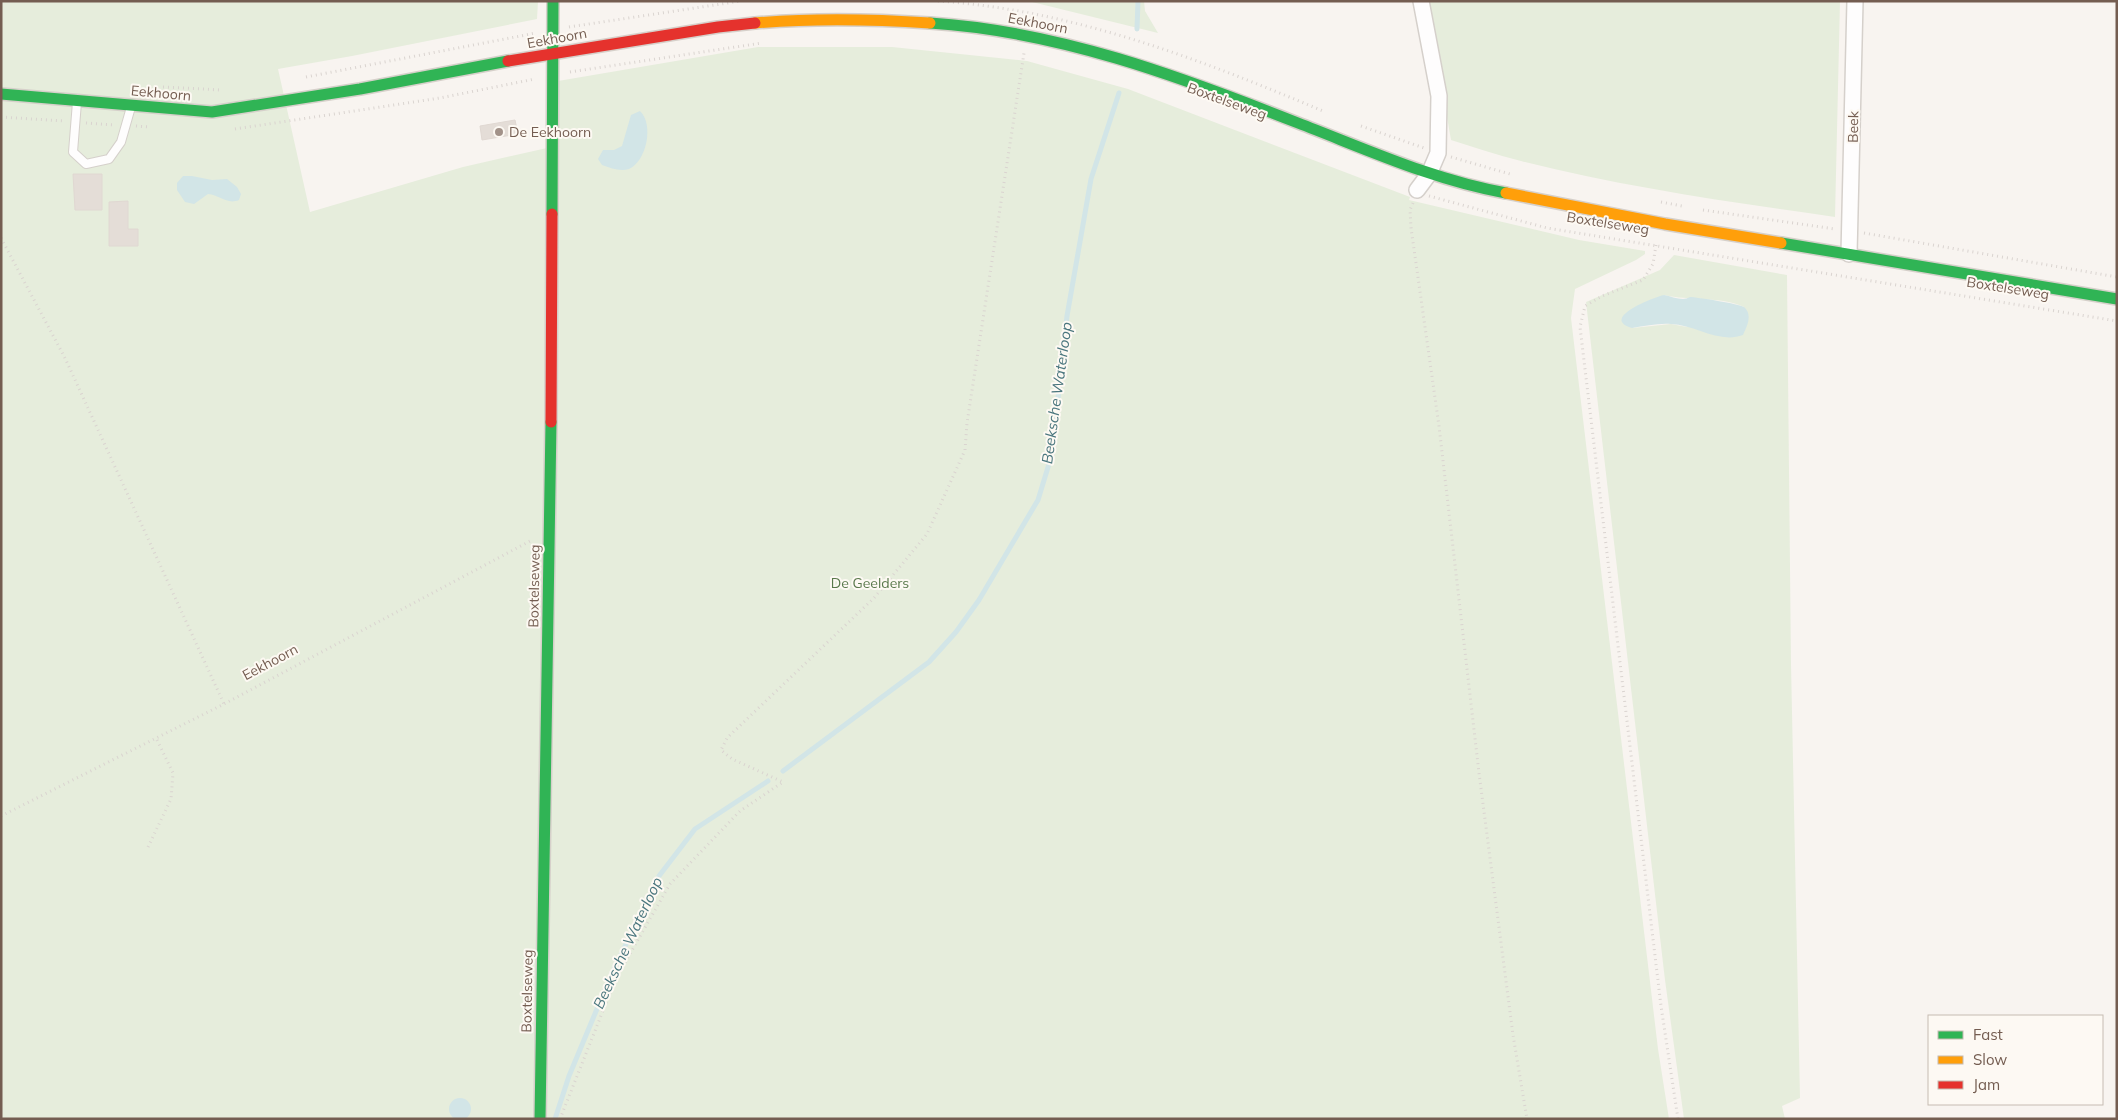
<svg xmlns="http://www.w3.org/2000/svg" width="2118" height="1120" font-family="Mulish,sans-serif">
<rect width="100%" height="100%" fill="#f8f4f0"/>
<g fill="#e6eddc" fill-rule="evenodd">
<path d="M 1,1 L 538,1 L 537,19 L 352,56 L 278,69 L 310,212 L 463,167 L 547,148 L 558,81 L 758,47 L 892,47 L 1027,61 L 1128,89 L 1410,197 L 1409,200 L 1579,240 L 1645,251 L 1645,254 L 1636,260 L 1575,289 L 1571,318 L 1658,1049 L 1669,1119 L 1,1119 Z"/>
<path d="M 1028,1 L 1144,1 L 1145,11 L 1158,33 Z"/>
<path d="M 1427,1 L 1840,1 L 1835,217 C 1730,202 1623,187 1521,161 C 1497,155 1474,147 1451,140 Z"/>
<path d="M 1674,255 L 1787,275 L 1791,664 L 1800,1098 L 1782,1106 L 1785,1119 L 1684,1119 L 1665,980 L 1586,302 L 1660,270 ZM 1664,295 C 1689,301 1720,296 1744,307 L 1687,327 L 1671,324 L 1632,328 Z"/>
</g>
<g fill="#d2e5e7">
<path d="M 640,111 C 654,124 647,161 629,169 C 620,172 611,168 602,165 L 598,159 L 603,150 L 614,150 L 622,146 L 631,115 Z"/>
<path d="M 183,176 L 192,176 L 212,180 L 227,179 L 237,187 L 241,194 L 239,200 C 227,205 220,195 208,194 L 194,204 L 185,202 L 177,190 L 177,183 Z"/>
<path d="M 1664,295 C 1670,296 1677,299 1683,299 C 1685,299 1688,298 1690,297 C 1696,297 1740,304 1744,307 C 1753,315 1747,326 1743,335 C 1719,344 1696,325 1671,324 C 1659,323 1645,326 1632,328 C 1599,318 1655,297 1664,295 Z"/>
<circle cx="460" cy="1109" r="11"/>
</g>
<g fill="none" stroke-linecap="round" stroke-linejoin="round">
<g stroke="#d2e5e7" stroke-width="5">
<path d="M 1137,29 L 1138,1"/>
<path d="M 783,771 L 929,662 L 956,632 L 979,600 L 1038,500 L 1052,454 L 1067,316 L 1091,179 L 1119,93"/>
<path d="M 555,1119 L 569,1076 L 612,973 L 659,876 L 695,829 L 768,781"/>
</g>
</g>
<g fill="#e4ddd7" stroke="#e0d8d2">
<path d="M 515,120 L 518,134 L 482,140 L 480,126 Z"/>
<path d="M 73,174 L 102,174 L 102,210 L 75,210 Z"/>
<path d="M 128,201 L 128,229 L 138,229 L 138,246 L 109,246 L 109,202 Z"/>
</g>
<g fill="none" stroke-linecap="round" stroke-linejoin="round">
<g stroke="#d5d0cb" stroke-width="10">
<path id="lane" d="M 77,102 L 73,152 L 86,164 L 109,159 L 121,142 L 131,107"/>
</g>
<g stroke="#d5d0cb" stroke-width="18">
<g id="street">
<path d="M 1417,190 L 1429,174 L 1438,153 L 1439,96 L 1421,1"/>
<path d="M 1849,254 L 1855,1"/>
</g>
</g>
<g stroke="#d6d0ca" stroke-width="14">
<g id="fast">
<path d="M 930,23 C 1058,31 1179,76 1298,123 C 1366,149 1433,180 1506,193"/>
<path d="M 1,94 L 212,112 L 360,89 L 508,61"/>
<path d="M 552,214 L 553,1"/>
<path d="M 1781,243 L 2117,299"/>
<path d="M 540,1119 L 551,422"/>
</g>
</g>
<g stroke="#d6d0ca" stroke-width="14">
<g id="slow">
<path d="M 755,23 C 813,18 871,19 930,23"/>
<path d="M 1506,193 L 1665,224 L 1781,243"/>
</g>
</g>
<g stroke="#d6d0ca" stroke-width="14">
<g id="jam">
<path d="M 508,61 L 718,27 L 755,23"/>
<path d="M 551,422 L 552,214"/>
</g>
</g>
<g stroke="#dad4d0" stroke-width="3" stroke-dasharray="1 4" stroke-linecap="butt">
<path d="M 938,1 C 1073,10 1199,59 1323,111"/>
<path d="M 569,27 L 741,1"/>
<path d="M 570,72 L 762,43"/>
<path d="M 306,77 L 536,33"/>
<path d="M 163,87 L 221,90"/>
<path d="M 1,117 L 64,121"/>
<path d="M 86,123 L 114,125"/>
<path d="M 136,126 L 149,127"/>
<path d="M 1361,126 L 1424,148"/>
<path d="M 235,129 L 440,98 L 535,79"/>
<path d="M 1451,157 L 1510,174"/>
<path d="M 1429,196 L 1547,228 L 2117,321"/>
<path d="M 1661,202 L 1682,206"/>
<path d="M 1413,203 L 1410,210 L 1411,228 L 1439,426 L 1479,773 L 1513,1035 L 1527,1119"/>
<path d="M 1703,210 L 1835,229"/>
<path d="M 1864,233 L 2117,277"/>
<path d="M 1,238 L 65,358 L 224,704"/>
<path d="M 1656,245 L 1653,264 L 1643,280 L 1602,296 L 1585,306 L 1580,327 L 1661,1006 L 1678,1119"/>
<path d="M 1,816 L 224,704 L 532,540"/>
<path d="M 148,847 L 171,799 L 173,773 L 156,738"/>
<path d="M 560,1119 L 616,978 L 670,884 L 740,811 L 783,782 L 732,759 L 721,750 L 727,738 L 874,598 L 927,534 L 965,450 L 967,423 L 1024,53"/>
</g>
<use href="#lane" stroke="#fefdfd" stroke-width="8"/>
<use href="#street" stroke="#fefdfd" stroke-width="15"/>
<use href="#fast" stroke="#30b455" stroke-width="11"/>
<use href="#slow" stroke="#ff9f0a" stroke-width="11"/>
<use href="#jam" stroke="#e5322d" stroke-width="11"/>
</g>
<circle fill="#a29289" stroke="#fdf9f3" stroke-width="2" cx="499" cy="132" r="5"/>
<g text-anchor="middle" stroke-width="4" stroke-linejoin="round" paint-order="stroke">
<g font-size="14" fill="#745d51" stroke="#fdf9f3">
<text transform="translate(1038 23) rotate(11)" y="5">Eekhoorn</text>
<text transform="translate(557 38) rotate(-10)" y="5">Eekhoorn</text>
<text transform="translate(161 93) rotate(5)" y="5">Eekhoorn</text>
<text transform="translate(1227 101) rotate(20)" y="5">Boxtelseweg</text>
<text transform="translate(1853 127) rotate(-89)" y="5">Beek</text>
<text transform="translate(1608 223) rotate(9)" y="5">Boxtelseweg</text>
<text transform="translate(2008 288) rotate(9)" y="5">Boxtelseweg</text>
<text transform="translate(534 586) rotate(-89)" y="5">Boxtelseweg</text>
<text transform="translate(270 662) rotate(-28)" y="5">Eekhoorn</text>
<text transform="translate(527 991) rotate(-89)" y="5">Boxtelseweg</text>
</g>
<g font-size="14" fill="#745d51" stroke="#fdf9f3" text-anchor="start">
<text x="509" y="137">De Eekhoorn</text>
</g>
<g font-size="14" fill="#59784b" stroke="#fdf9f3">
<text x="870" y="588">De Geelders</text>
</g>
<g font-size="15" font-style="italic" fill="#4a767e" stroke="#fdf9f3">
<text transform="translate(1057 393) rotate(-82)" y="5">Beeksche Waterloop</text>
<text transform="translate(628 943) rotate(-65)" y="5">Beeksche Waterloop</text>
</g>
</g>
<rect width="2118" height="1120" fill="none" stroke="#745d51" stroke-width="5"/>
<rect x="1928" y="1015" width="175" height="90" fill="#fdf9f3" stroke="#c6bbb2"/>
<rect x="1938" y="1031" width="25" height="8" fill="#30b455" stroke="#c6bbb2"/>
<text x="1973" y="1040" font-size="15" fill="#745d51">Fast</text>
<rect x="1938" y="1056" width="25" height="8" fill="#ff9f0a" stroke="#c6bbb2"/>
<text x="1973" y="1065" font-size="15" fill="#745d51">Slow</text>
<rect x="1938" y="1081" width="25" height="8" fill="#e5322d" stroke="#c6bbb2"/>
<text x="1973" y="1090" font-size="15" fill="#745d51">Jam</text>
</svg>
